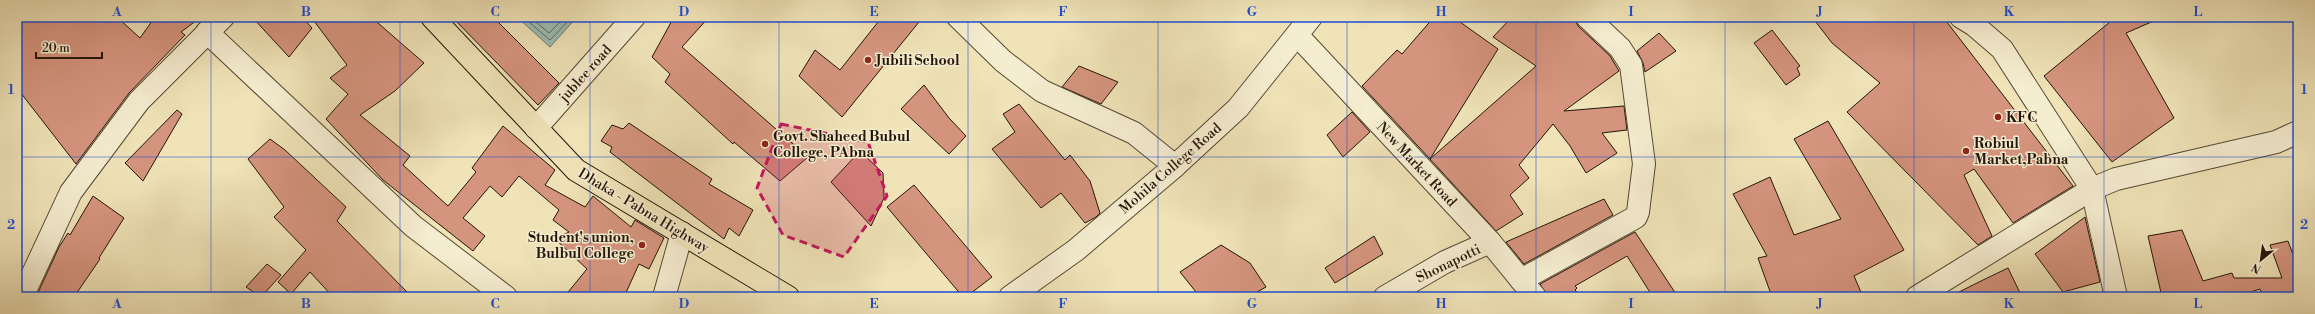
<svg xmlns="http://www.w3.org/2000/svg" width="2315" height="314" font-family="'Libre Bodoni',serif">
<rect width="100%" height="100%" fill="#efe3b7"/>
<filter id="stains"><feTurbulence type="fractalNoise" baseFrequency=".005" numOctaves="4"/><feColorMatrix values="0 0 0 0 .2 0 0 0 0 .09 0 0 0 0 .02 0 0 0 .5 -.17"/></filter>
<radialGradient id="worn" r=".72"><stop offset=".6" stop-color="#630" stop-opacity="0"/><stop offset="1" stop-color="#630" stop-opacity=".3"/></radialGradient>
<path fill="#9bbdb5" stroke="#6b7a70" d="M 517,17 L 577,17 L 550,47 Z"/>
<g fill="none" stroke-linecap="round" stroke-linejoin="round">
<g stroke="#60695e" stroke-width="1">
<path d="M 523,17 L 550,40 L 572,17"/>
<path d="M 530,17 L 549,33 L 565,17"/>
</g>
</g>
<g fill="#d5947e" stroke="#241508">
<path d="M 17,17 L 117,17 L 140,38 L 155,17 L 201,17 L 181,32 L 185,35 L 129,93 L 76,164 L 17,88 Z"/>
<path d="M 252,17 L 302,17 L 312,28 L 289,57 Z"/>
<path d="M 311,17 L 371,17 L 424,63 L 395,91 L 360,115 L 410,156 L 403,165 L 448,206 L 476,172 L 472,168 L 503,126 L 555,170 L 545,185 L 585,207 L 593,196 L 631,227 L 635,220 L 664,238 L 649,269 L 639,264 L 624,297 L 564,297 L 587,269 L 555,239 L 569,232 L 553,220 L 559,210 L 519,176 L 502,197 L 490,186 L 463,218 L 485,236 L 473,251 L 383,180 L 326,119 L 348,94 L 330,78 L 347,65 Z"/>
<path d="M 452,17 L 493,17 L 559,83 L 538,105 Z"/>
<path d="M 674,17 L 709,17 L 682,47 L 808,157 L 780,181 L 734,142 L 733,144 L 665,82 L 670,74 L 652,57 Z"/>
<path d="M 882,17 L 923,17 L 842,117 L 799,76 L 815,50 L 840,70 Z"/>
<path d="M 1434,17 L 1453,17 L 1498,49 L 1430,159 L 1362,86 L 1397,50 L 1402,54 Z"/>
<path d="M 1512,17 L 1574,17 L 1578,26 L 1610,56 L 1619,71 L 1564,111 L 1624,106 L 1627,130 L 1602,133 L 1617,153 L 1586,173 L 1570,146 L 1553,124 L 1519,165 L 1529,178 L 1510,195 L 1523,214 L 1496,231 L 1430,159 L 1536,66 L 1493,37 Z"/>
<path d="M 1812,17 L 1943,17 L 2073,186 L 2013,223 L 1974,169 L 1964,175 L 1992,236 L 1978,245 L 1847,112 L 1880,83 L 1832,43 Z"/>
<path d="M 2116,17 L 2163,17 L 2126,33 L 2174,118 L 2112,162 L 2044,76 Z"/>
<path d="M 1772,30 L 1800,66 L 1797,68 L 1800,75 L 1786,85 L 1754,43 Z"/>
<path d="M 1659,33 L 1676,51 L 1645,72 L 1643,63 L 1637,51 Z"/>
<path d="M 1079,66 L 1118,82 L 1101,104 L 1062,87 Z"/>
<path d="M 924,85 L 949,118 L 966,136 L 949,154 L 901,109 Z"/>
<path d="M 1019,104 L 1065,160 L 1070,155 L 1090,181 L 1100,213 L 1096,217 L 1085,223 L 1061,193 L 1041,208 L 992,149 L 1015,132 L 1003,114 Z"/>
<path d="M 177,110 L 182,114 L 143,181 L 125,163 Z"/>
<path d="M 1352,112 L 1370,132 L 1343,157 L 1327,135 Z"/>
<path d="M 1828,121 L 1904,250 L 1854,276 L 1863,297 L 1772,297 L 1758,258 L 1767,256 L 1733,194 L 1770,177 L 1794,235 L 1841,219 L 1794,139 Z"/>
<path d="M 629,123 L 712,179 L 709,184 L 753,210 L 739,236 L 729,228 L 724,239 L 610,152 L 612,147 L 601,141 L 612,125 L 623,129 Z"/>
<path d="M 270,139 L 285,150 L 346,207 L 337,221 L 412,297 L 333,297 L 310,272 L 291,294 L 278,282 L 306,250 L 274,217 L 284,207 L 248,159 Z"/>
<path d="M 860,151 L 883,173 L 884,198 L 871,226 L 831,182 Z"/>
<path d="M 914,185 L 992,277 L 966,297 L 963,297 L 887,207 Z"/>
<path d="M 93,196 L 124,218 L 99,258 L 100,259 L 74,297 L 36,297 L 59,247 L 68,233 L 70,235 Z"/>
<path d="M 1604,199 L 1613,215 L 1524,264 L 1506,242 Z"/>
<path d="M 2085,217 L 2100,282 L 2063,292 L 2035,254 Z"/>
<path d="M 2182,230 L 2203,281 L 2232,273 L 2234,278 L 2282,278 L 2270,245 L 2288,241 L 2298,268 L 2298,297 L 2263,297 L 2260,289 L 2235,297 L 2162,297 L 2148,236 Z"/>
<path d="M 1635,232 L 1678,297 L 1653,297 L 1627,256 L 1575,286 L 1577,288 L 1575,290 L 1581,297 L 1547,297 L 1540,284 Z"/>
<path d="M 1374,236 L 1383,254 L 1335,283 L 1325,268 Z"/>
<path d="M 1221,245 L 1250,263 L 1266,287 L 1248,297 L 1200,297 L 1180,272 Z"/>
<path d="M 267,264 L 281,275 L 261,297 L 246,287 Z"/>
<path d="M 2008,268 L 2022,297 L 1949,297 L 1981,281 Z"/>
</g>
<g fill="none" stroke-linecap="round" stroke-linejoin="round">
<g stroke="#574834" stroke-width="24">
<g id="minor">
<path d="M 958,17 L 1003,61 L 1042,91 L 1134,133 L 1175,166"/>
<path d="M 1961,17 L 1974,25 L 2002,49 L 2092,189 L 2116,297"/>
<path d="M 207,32 L 413,226 L 506,297"/>
<path d="M 1297,35 L 1490,242 L 1535,297"/>
<path d="M 536,128 L 634,17"/>
<path d="M 1521,280 L 1636,217 L 1638,212 L 1644,164 L 1631,65 L 1620,48 L 1587,17"/>
<path d="M 22,297 L 71,192 L 139,101 L 223,17"/>
<path d="M 664,297 L 682,233"/>
<path d="M 1010,297 L 1076,250 L 1175,166 L 1238,108 L 1311,17"/>
<path d="M 1385,297 L 1445,262 L 1490,242"/>
<path d="M 1917,297 L 2092,189 L 2116,179 L 2276,142 L 2298,132"/>
</g>
</g>
<g stroke="#241508" stroke-width="24">
<path id="major" d="M 432,17 L 576,170 L 788,297"/>
</g>
<use href="#minor" stroke="#f5edd0" stroke-width="22"/>
<use href="#major" stroke="#efe3b7" stroke-width="22"/>
</g>
<path fill="#c2185b" fill-opacity="0.2" stroke="#c2185b" stroke-width="3" stroke-dasharray="8 5" stroke-linejoin="round" d="M 781,124 L 868,142 L 887,196 L 844,257 L 783,235 L 757,188 Z"/>
<path fill="none" stroke="#1d4ed8" stroke-width="1" stroke-opacity="0.55" d="M 211,17 L 211,297M 400,17 L 400,297M 590,17 L 590,297M 779,17 L 779,297M 968,17 L 968,297M 1158,17 L 1158,297M 1347,17 L 1347,297M 1536,17 L 1536,297M 1725,17 L 1725,297M 1914,17 L 1914,297M 2104,17 L 2104,297M 17,157 L 2298,157"/>
<g fill="#8f2418" stroke="#f5edd0" stroke-width="1.5">
<circle cx="868" cy="60" r="4"/>
<circle cx="1998" cy="117" r="4"/>
<circle cx="765" cy="144" r="4"/>
<circle cx="1966" cy="151" r="4"/>
<circle cx="642" cy="245" r="4"/>
</g>
<g text-anchor="middle" stroke-width="3" stroke-linejoin="round" paint-order="stroke">
<g font-size="14" font-weight="bold" fill="#241508" stroke="#f5edd0" text-anchor="start">
<text x="876" y="65">Jubili School</text>
<text x="2006" y="122">KFC</text>
<text x="773" y="141">Govt. Shaheed Bubul<tspan x="773" dy="16">College, PAbna</tspan></text>
<text x="1974" y="148">Robiul<tspan x="1974" dy="16">Market,Pabna</tspan></text>
<text x="634" y="242" text-anchor="end">Student's union,<tspan x="634" dy="16">Bulbul College</tspan></text>
</g>
<g font-size="14" fill="#241508" stroke="#f5edd0">
<text transform="translate(585 73) rotate(-48)" y="5">jublee road</text>
<text transform="translate(1417 164) rotate(47)" y="5">New Market Road</text>
<text transform="translate(1170 168) rotate(-41)" y="5">Mohila College Road</text>
<text transform="translate(644 210) rotate(31)" y="5">Dhaka - Pabna Highway</text>
<text transform="translate(1448 263) rotate(-26)" y="5">Shonapotti</text>
</g>
</g>
<rect width="2315" height="314" fill="none" stroke="#efe3b7" stroke-width="44"/>
<g transform="translate(2261 260) rotate(209)" stroke="#f5edd0" stroke-width="3" paint-order="stroke">
<path d="M0-3L7 15L0 10L-7 15Z" fill="#241508"/>
<text y="-6" font-size="11" font-weight="bold" text-anchor="middle" fill="#241508">N</text>
</g>
<path d="M36 52v6h66v-6" fill="none" stroke="#241508" stroke-width="2"/>
<text x="42" y="52" font-size="12" fill="#241508" stroke="#f5edd0" stroke-width="3" paint-order="stroke">20 m</text>
<rect x="22" y="22" width="2271" height="270" fill="none" stroke="#1d4ed8" stroke-width="1.5"/>
<g font-size="13" text-anchor="middle" font-weight="bold" fill="#1d4ed8">
<text x="117" y="16">A</text>
<text x="306" y="16">B</text>
<text x="495" y="16">C</text>
<text x="684" y="16">D</text>
<text x="874" y="16">E</text>
<text x="1063" y="16">F</text>
<text x="1252" y="16">G</text>
<text x="1441" y="16">H</text>
<text x="1631" y="16">I</text>
<text x="1820" y="16">J</text>
<text x="2009" y="16">K</text>
<text x="2198" y="16">L</text>
<text x="11" y="94">1</text>
<text x="2304" y="94">1</text>
<text x="11" y="229">2</text>
<text x="2304" y="229">2</text>
<text x="117" y="308">A</text>
<text x="306" y="308">B</text>
<text x="495" y="308">C</text>
<text x="684" y="308">D</text>
<text x="874" y="308">E</text>
<text x="1063" y="308">F</text>
<text x="1252" y="308">G</text>
<text x="1441" y="308">H</text>
<text x="1631" y="308">I</text>
<text x="1820" y="308">J</text>
<text x="2009" y="308">K</text>
<text x="2198" y="308">L</text>
</g>
<rect width="100%" height="100%" filter="url(#stains)"/>
<rect width="100%" height="100%" fill="url(#worn)"/>
</svg>
